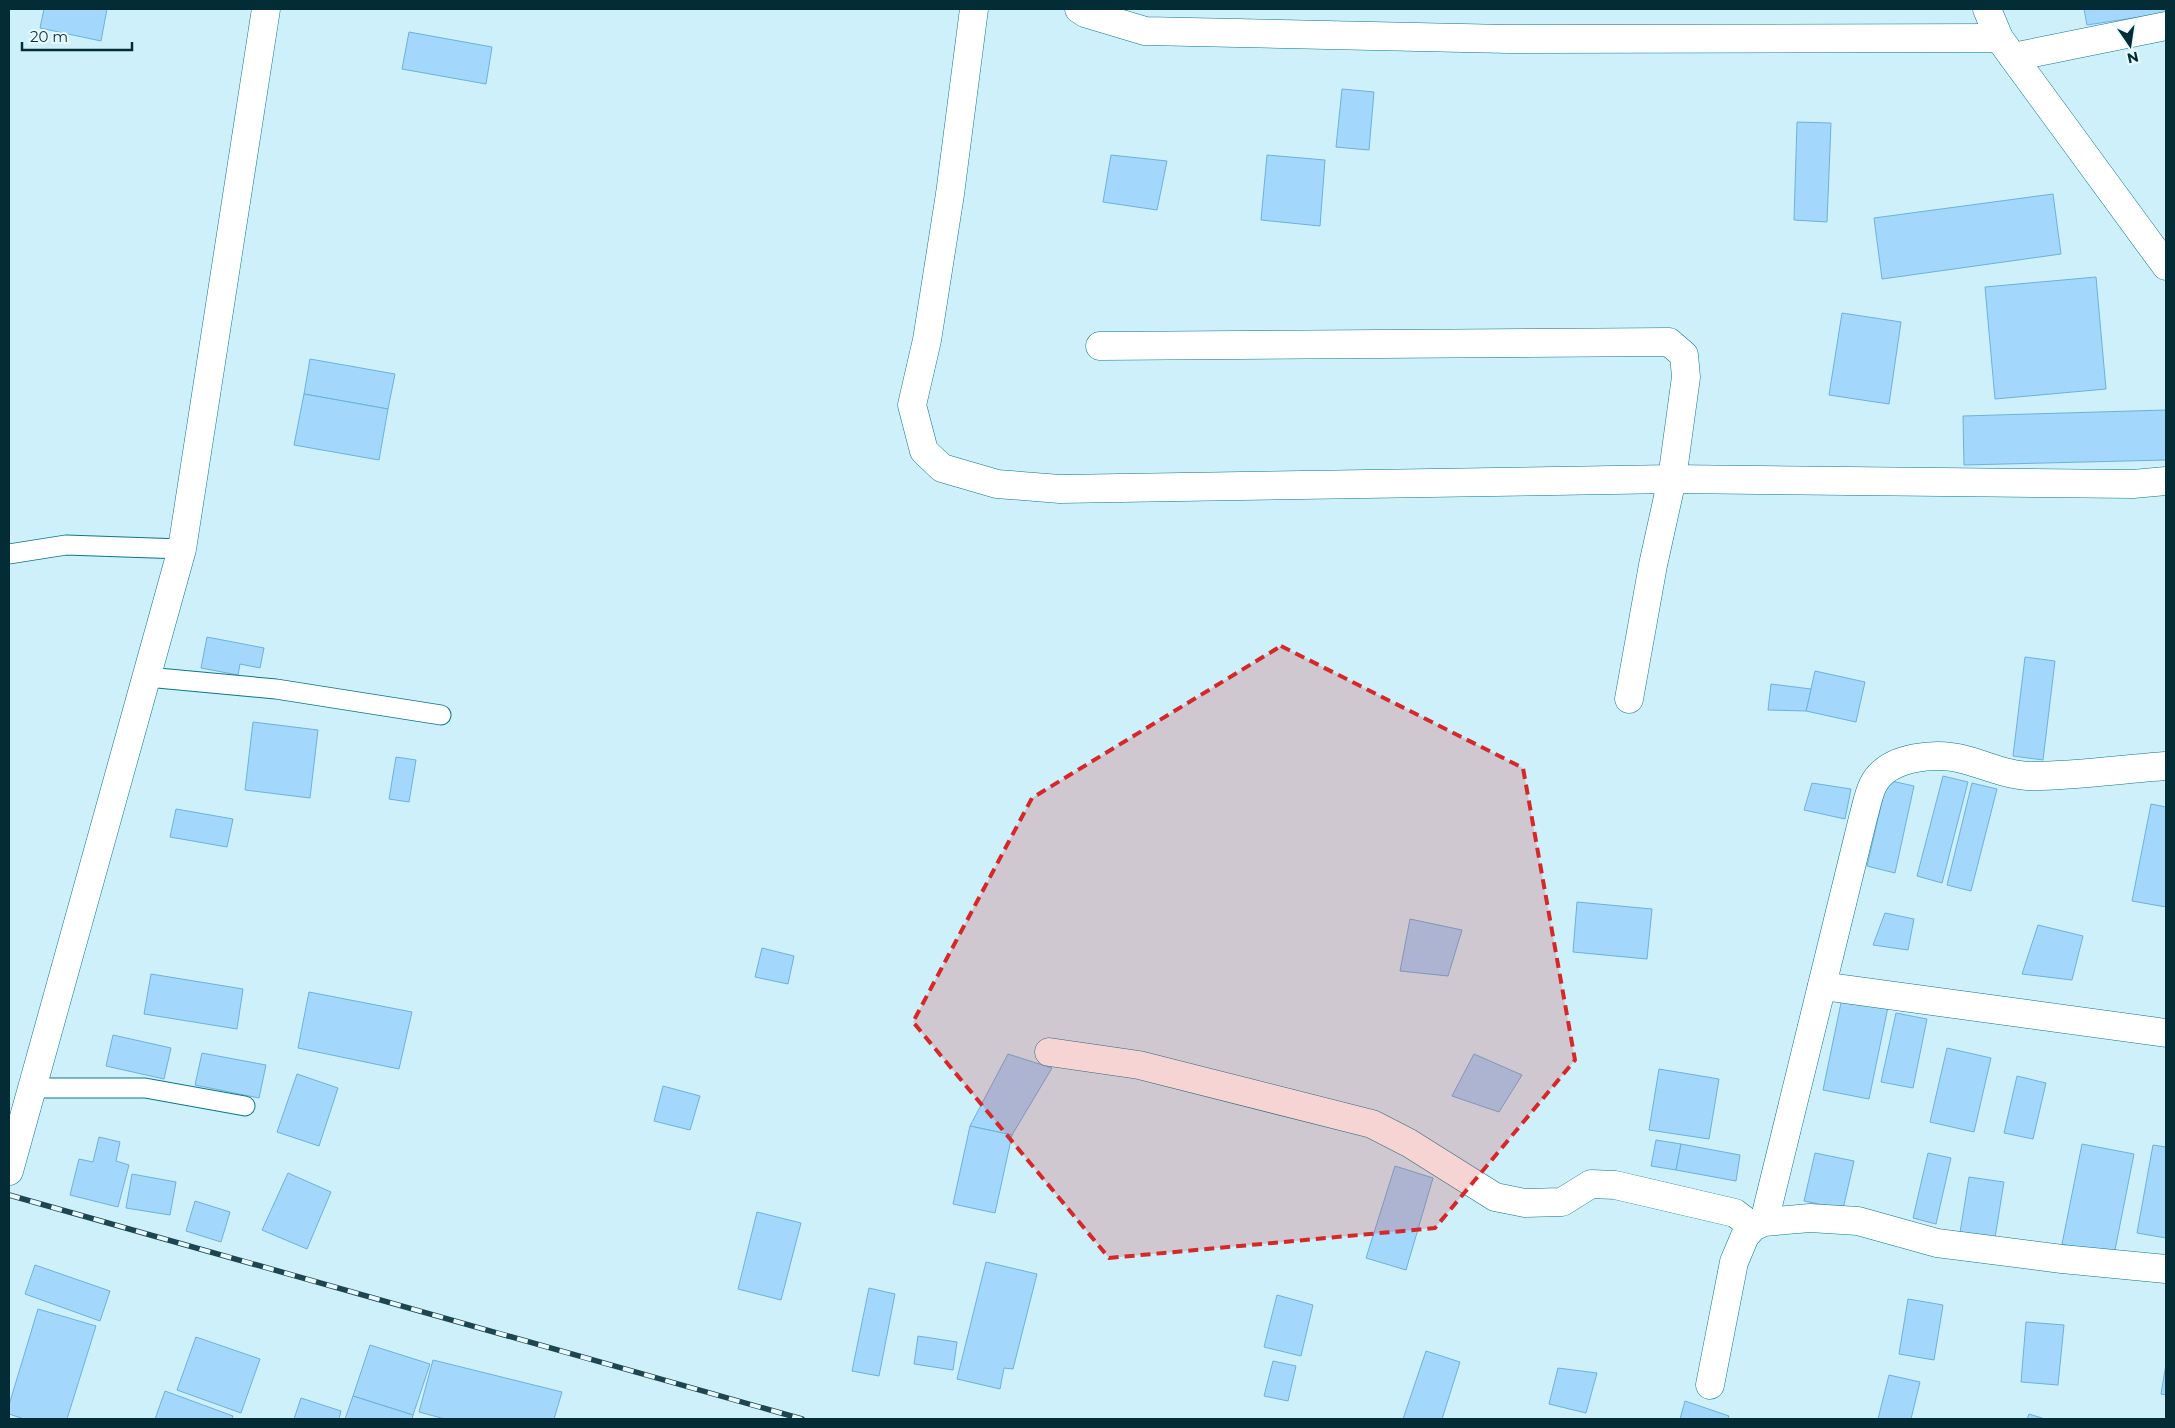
<svg xmlns="http://www.w3.org/2000/svg" width="2175" height="1428" font-family="Montserrat,sans-serif">
<rect width="100%" height="100%" fill="#cef0fa"/>
<g fill="#a3d8fc" stroke="#6db0dc">
<path d="M 44,9 L 107,9 L 101,41 L 40,28 Z"/>
<path d="M 2084,9 L 2166,9 L 2166,13 L 2087,25 Z"/>
<path d="M 409,32 L 492,47 L 486,84 L 402,69 Z"/>
<path d="M 1342,89 L 1374,92 L 1369,150 L 1336,147 Z"/>
<path d="M 1797,122 L 1831,123 L 1827,222 L 1794,220 Z"/>
<path d="M 1111,155 L 1167,161 L 1157,210 L 1103,202 Z"/>
<path d="M 1267,155 L 1325,160 L 1320,226 L 1261,220 Z"/>
<path d="M 2053,194 L 2061,254 L 1882,279 L 1874,218 Z"/>
<path d="M 2096,277 L 2106,389 L 1995,399 L 1985,287 Z"/>
<path d="M 1842,313 L 1901,322 L 1889,404 L 1829,395 Z"/>
<path d="M 310,359 L 395,374 L 388,409 L 304,394 Z"/>
<path d="M 304,394 L 388,409 L 379,460 L 294,445 Z"/>
<path d="M 2166,410 L 2166,460 L 1964,465 L 1963,416 Z"/>
<path d="M 207,637 L 264,648 L 260,668 L 240,664 L 238,675 L 201,668 Z"/>
<path d="M 2025,657 L 2055,661 L 2043,760 L 2013,756 Z"/>
<path d="M 1815,671 L 1865,682 L 1856,722 L 1806,711 Z"/>
<path d="M 1771,684 L 1811,689 L 1806,711 L 1768,710 Z"/>
<path d="M 253,722 L 318,730 L 310,798 L 245,790 Z"/>
<path d="M 396,757 L 416,760 L 409,802 L 389,799 Z"/>
<path d="M 1943,776 L 1968,782 L 1942,883 L 1917,876 Z"/>
<path d="M 1887,780 L 1914,786 L 1895,873 L 1867,866 Z"/>
<path d="M 1812,783 L 1851,789 L 1845,819 L 1804,810 Z"/>
<path d="M 1972,783 L 1997,789 L 1971,891 L 1947,885 Z"/>
<path d="M 2151,804 L 2166,807 L 2166,907 L 2132,901 Z"/>
<path d="M 176,809 L 233,819 L 227,847 L 170,837 Z"/>
<path d="M 1577,902 L 1652,909 L 1647,959 L 1573,952 Z"/>
<path d="M 1885,913 L 1914,919 L 1908,950 L 1873,945 Z"/>
<path d="M 1410,919 L 1462,930 L 1448,976 L 1400,971 Z"/>
<path d="M 2038,925 L 2083,936 L 2072,980 L 2022,974 Z"/>
<path d="M 762,948 L 794,956 L 788,984 L 755,977 Z"/>
<path d="M 151,974 L 243,989 L 237,1029 L 144,1014 Z"/>
<path d="M 309,992 L 412,1012 L 399,1069 L 298,1048 Z"/>
<path d="M 1842,998 L 1888,1007 L 1869,1099 L 1823,1090 Z"/>
<path d="M 1896,1013 L 1927,1019 L 1913,1088 L 1881,1082 Z"/>
<path d="M 113,1035 L 171,1048 L 164,1079 L 106,1066 Z"/>
<path d="M 1947,1048 L 1991,1058 L 1974,1132 L 1930,1122 Z"/>
<path d="M 202,1053 L 266,1065 L 259,1098 L 195,1085 Z"/>
<path d="M 1008,1054 L 1052,1068 L 1012,1135 L 970,1126 Z"/>
<path d="M 1474,1054 L 1522,1075 L 1499,1112 L 1452,1096 Z"/>
<path d="M 1659,1069 L 1719,1079 L 1709,1139 L 1649,1130 Z"/>
<path d="M 297,1074 L 338,1088 L 319,1146 L 277,1132 Z"/>
<path d="M 2017,1076 L 2046,1083 L 2033,1139 L 2004,1133 Z"/>
<path d="M 663,1086 L 700,1096 L 690,1130 L 654,1121 Z"/>
<path d="M 970,1126 L 1012,1135 L 995,1213 L 953,1204 Z"/>
<path d="M 99,1137 L 120,1142 L 116,1161 L 129,1165 L 118,1207 L 70,1195 L 79,1159 L 93,1162 Z"/>
<path d="M 1656,1140 L 1681,1144 L 1676,1170 L 1651,1166 Z"/>
<path d="M 1681,1144 L 1740,1155 L 1736,1181 L 1676,1170 Z"/>
<path d="M 2082,1144 L 2134,1154 L 2114,1255 L 2062,1244 Z"/>
<path d="M 2153,1145 L 2166,1147 L 2166,1238 L 2137,1233 Z"/>
<path d="M 1815,1153 L 1854,1161 L 1843,1209 L 1804,1201 Z"/>
<path d="M 1928,1153 L 1951,1158 L 1936,1224 L 1913,1218 Z"/>
<path d="M 1395,1166 L 1433,1178 L 1406,1270 L 1366,1258 Z"/>
<path d="M 288,1173 L 331,1192 L 307,1249 L 262,1230 Z"/>
<path d="M 132,1174 L 176,1182 L 170,1215 L 126,1208 Z"/>
<path d="M 1969,1177 L 2004,1182 L 1994,1244 L 1959,1239 Z"/>
<path d="M 195,1201 L 230,1212 L 221,1242 L 186,1231 Z"/>
<path d="M 757,1212 L 801,1223 L 781,1300 L 738,1289 Z"/>
<path d="M 986,1262 L 1037,1274 L 1013,1369 L 1004,1368 L 1000,1389 L 957,1379 Z"/>
<path d="M 35,1265 L 110,1291 L 100,1321 L 25,1294 Z"/>
<path d="M 869,1288 L 895,1294 L 879,1376 L 852,1371 Z"/>
<path d="M 1277,1295 L 1313,1305 L 1301,1356 L 1264,1347 Z"/>
<path d="M 1908,1299 L 1943,1305 L 1934,1360 L 1899,1354 Z"/>
<path d="M 38,1309 L 96,1326 L 67,1419 L 24,1419 L 9,1414 L 9,1405 Z"/>
<path d="M 2026,1322 L 2064,1325 L 2058,1385 L 2021,1382 Z"/>
<path d="M 918,1336 L 957,1342 L 953,1370 L 914,1364 Z"/>
<path d="M 196,1337 L 260,1359 L 241,1413 L 177,1390 Z"/>
<path d="M 370,1345 L 430,1364 L 413,1415 L 353,1396 Z"/>
<path d="M 1426,1351 L 1460,1362 L 1442,1419 L 1403,1419 Z"/>
<path d="M 433,1360 L 562,1392 L 554,1419 L 445,1419 L 419,1412 Z"/>
<path d="M 1273,1361 L 1296,1366 L 1288,1401 L 1264,1396 Z"/>
<path d="M 2166,1364 L 2166,1395 L 2161,1394 Z"/>
<path d="M 1558,1368 L 1597,1373 L 1586,1413 L 1549,1404 Z"/>
<path d="M 1889,1375 L 1920,1382 L 1911,1419 L 1878,1419 Z"/>
<path d="M 165,1391 L 233,1416 L 232,1419 L 155,1419 Z"/>
<path d="M 353,1396 L 413,1415 L 412,1419 L 345,1419 Z"/>
<path d="M 301,1398 L 341,1411 L 339,1419 L 294,1419 Z"/>
<path d="M 1685,1401 L 1729,1416 L 1728,1419 L 1680,1419 Z"/>
<path d="M 2029,1414 L 2045,1419 L 2027,1419 Z"/>
</g>
<g fill="none" stroke-linecap="round" stroke-linejoin="round">
<g stroke="#07778f" stroke-width="21">
<g id="lane">
<path d="M 9,554 L 66,545 L 182,549"/>
<path d="M 147,677 L 276,689 L 441,715"/>
<path d="M 32,1088 L 145,1088 L 245,1106"/>
</g>
</g>
<g stroke="#07778f" stroke-width="29">
<g id="street">
<path d="M 974,9 L 950,194 L 927,340 L 912,405 L 924,451 L 942,468 L 997,484 L 1060,489 L 1672,479 L 2133,484 L 2166,481"/>
<path d="M 1079,9 L 1085,13 L 1145,31 L 1508,39 L 1999,38"/>
<path d="M 1987,9 L 1999,38 L 2166,266"/>
<path d="M 2013,57 L 2166,26"/>
<path d="M 1100,346 L 1669,342 L 1684,355 L 1686,377 L 1672,479 L 1653,565 L 1629,699"/>
<path d="M 1822,986 L 2166,1033"/>
<path d="M 1049,1052 L 1139,1065 L 1372,1124 L 1409,1143 L 1495,1197 L 1525,1203 L 1562,1202 L 1591,1184 L 1615,1185 L 1735,1213 L 1753,1227"/>
<path d="M 9,1171 L 182,549 L 266,9"/>
<path d="M 1764,1222 L 1863,818 C 1866,808 1868,795 1873,785 C 1888,755 1938,752 1966,760 C 1988,766 2009,776 2033,776 C 2077,776 2122,769 2166,766"/>
<path d="M 1710,1385 L 1734,1262 L 1745,1236 L 1753,1227 L 1764,1222 L 1810,1218 L 1858,1221 L 1937,1243 L 2062,1259 L 2166,1269"/>
</g>
</g>
<use href="#lane" stroke="#fff" stroke-width="19"/>
<use href="#street" stroke="#fff" stroke-width="28"/>
<g stroke="#1e4650" stroke-width="5.5">
<path id="rail" d="M 9,1195 L 802,1419"/>
</g>
<use href="#rail" stroke="#e9faff" stroke-width="4" stroke-dasharray="11" stroke-linecap="butt"/>
</g>
<path fill="#d62828" fill-opacity="0.2" stroke="#d62828" stroke-width="4" stroke-dasharray="10 6" stroke-linejoin="round" d="M 1281,646 L 1523,768 L 1575,1060 L 1435,1228 L 1109,1258 L 913,1022 L 1032,798 Z"/>
<rect width="2175" height="1428" fill="none" stroke="#032c36" stroke-width="20"/>
<g transform="translate(2130 45) rotate(167)" stroke="#e9faff" stroke-width="4" paint-order="stroke">
<path d="M0-4L9 19L0 12L-9 19Z" fill="#032c36"/>
<text y="-8" font-size="14" font-weight="bold" text-anchor="middle" fill="#032c36">N</text>
</g>
<path d="M22 42v8h110v-8" fill="none" stroke="#032c36" stroke-width="2.5"/>
<text x="30" y="42" font-size="15" fill="#032c36" stroke="#e9faff" stroke-width="4" paint-order="stroke">20 m</text>
</svg>
